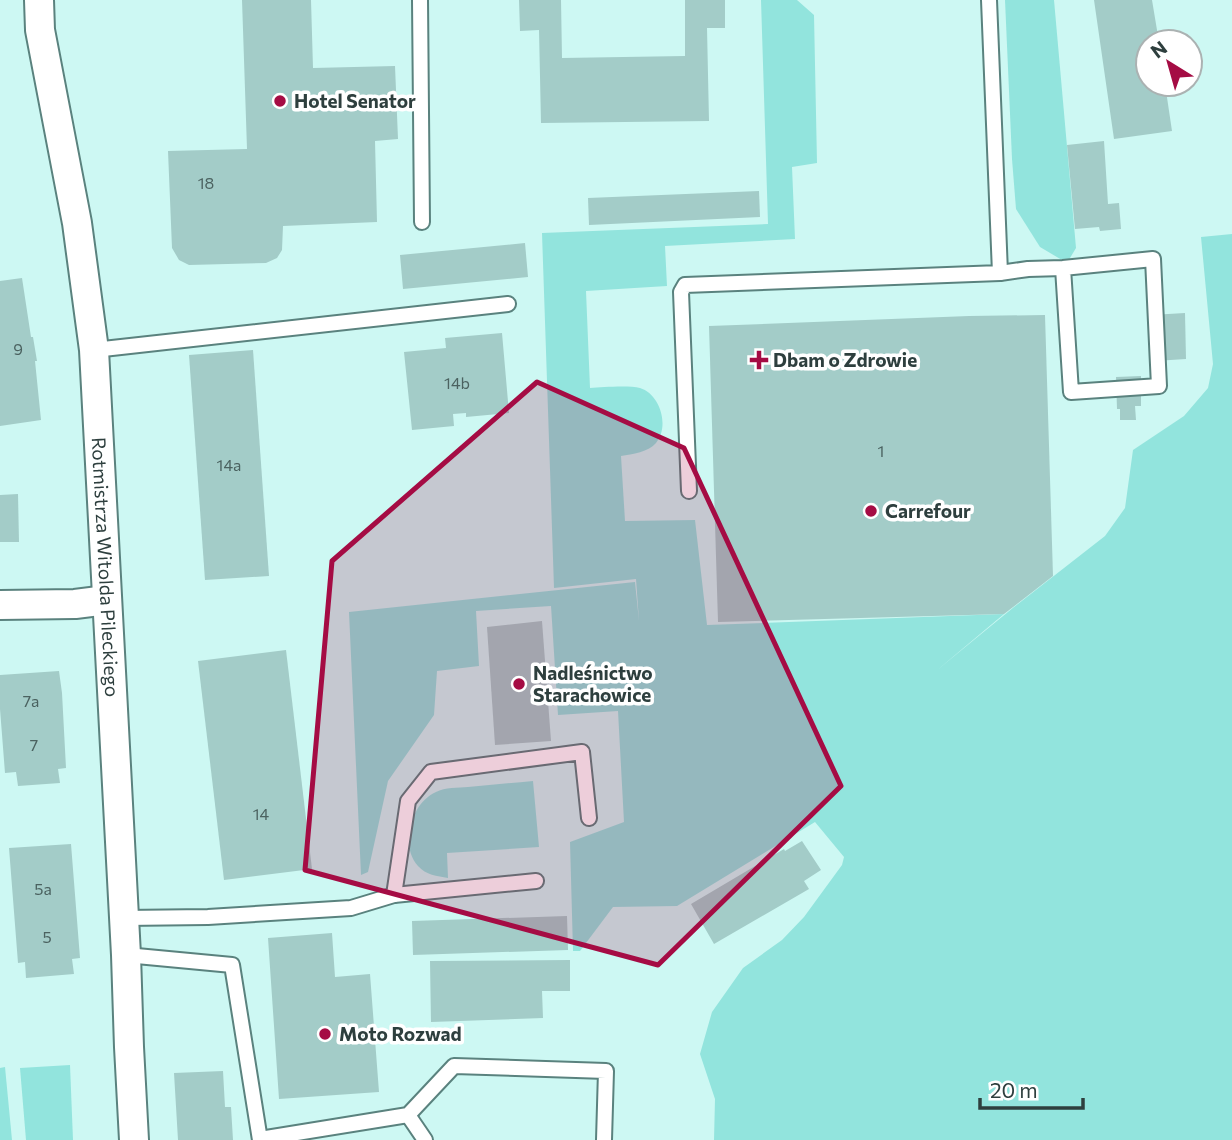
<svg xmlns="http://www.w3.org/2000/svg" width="1232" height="1140" font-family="Commissioner,sans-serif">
<rect width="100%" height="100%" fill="#cdf8f3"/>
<g fill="#92e4dd">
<path d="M 761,0 L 797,0 L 814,15 L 817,163 L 792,167 L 795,239 L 665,246 L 667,286 L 586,291 L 590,388 C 603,387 629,385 640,388 C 660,394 670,426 656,443 C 649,452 632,454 621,456 L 625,521 L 695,520 L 707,625 L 1004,614 L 936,671 L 1014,607 L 1105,536 L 1125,508 L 1133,450 L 1184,416 L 1208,388 L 1213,364 L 1201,237 L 1232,234 L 1232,1140 L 714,1140 L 715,1099 L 700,1054 L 712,1012 L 743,968 L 782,940 L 804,917 L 842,865 L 844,857 L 815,822 L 677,906 L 613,907 L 580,951 L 573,951 L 570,842 L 624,822 L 618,711 L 558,715 L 551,606 L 476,611 L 479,666 L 437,671 L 434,715 L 388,781 L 368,872 L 361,875 L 349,612 L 635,582 L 639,621 L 636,579 L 554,588 L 542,233 L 768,224 Z"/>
<path d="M 1005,0 L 1054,0 L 1076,248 L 1067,263 L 1040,247 L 1016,209 L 1012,159 Z"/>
<path d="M 533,781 L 539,847 L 447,853 L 448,878 C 437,876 426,875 418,866 C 399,845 411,803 436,792 C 445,787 458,788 468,787 C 490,785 511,783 533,781 Z"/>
<path d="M 70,1065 L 73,1140 L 26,1140 L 20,1068 Z"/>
<path d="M 5,1067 L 12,1140 L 0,1140 L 0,1068 Z"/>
</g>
<g fill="#a3ccc8">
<path d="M 242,0 L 311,0 L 313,68 L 395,66 L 398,139 L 375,141 L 377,222 L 283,226 L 282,250 L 277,258 L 266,263 L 189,265 L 179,260 L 172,248 L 168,151 L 247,149 Z"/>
<path d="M 519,0 L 561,0 L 562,58 L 685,56 L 685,0 L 725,0 L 725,28 L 707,28 L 709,121 L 541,123 L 539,30 L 520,31 Z"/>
<path d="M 1094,0 L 1152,0 L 1159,42 L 1148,42 L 1148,84 L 1165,84 L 1172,131 L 1114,139 Z"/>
<path d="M 1104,141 L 1108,204 L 1119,203 L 1121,229 L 1100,231 L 1099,227 L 1075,229 L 1067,145 Z"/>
<path d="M 759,191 L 760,217 L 589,225 L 588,198 Z"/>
<path d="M 525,243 L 528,277 L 403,289 L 400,255 Z"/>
<path d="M 22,278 L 31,337 L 33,337 L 37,361 L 35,361 L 41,420 L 0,426 L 0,281 Z"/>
<path d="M 1185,313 L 1186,359 L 1155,361 L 1151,315 Z"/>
<path d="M 1045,315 L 1053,576 L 1004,614 L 718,622 L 709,326 L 969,316 Z"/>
<path d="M 502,333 L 509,413 L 466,417 L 466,413 L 453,414 L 454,426 L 412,430 L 404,352 L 446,348 L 445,338 Z"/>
<path d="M 253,350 L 269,576 L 205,580 L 189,355 Z"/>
<path d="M 1141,376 L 1141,406 L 1135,406 L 1136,420 L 1120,420 L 1120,409 L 1117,409 L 1116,377 Z"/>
<path d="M 18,494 L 19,542 L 0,542 L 0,495 Z"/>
<path d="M 542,621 L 551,741 L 495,745 L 487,627 Z"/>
<path d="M 286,650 L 312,869 L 224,880 L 198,661 Z"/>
<path d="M 59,671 L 62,693 L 66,768 L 58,769 L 60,783 L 18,786 L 16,772 L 5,773 L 0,709 L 0,675 Z"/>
<path d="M 802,841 L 821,870 L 804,881 L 809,889 L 714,944 L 691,904 L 784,849 L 785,851 Z"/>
<path d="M 71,844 L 80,958 L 72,959 L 74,974 L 26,978 L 25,962 L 18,963 L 9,848 Z"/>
<path d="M 567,916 L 568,950 L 413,955 L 412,921 Z"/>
<path d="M 332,933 L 335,977 L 370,974 L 379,1092 L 279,1099 L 268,938 Z"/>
<path d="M 570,960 L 570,991 L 542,991 L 543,1018 L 431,1022 L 430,961 Z"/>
<path d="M 223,1071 L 225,1107 L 231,1107 L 233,1140 L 178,1140 L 174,1073 Z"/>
</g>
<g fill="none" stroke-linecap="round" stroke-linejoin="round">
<g stroke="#5a827e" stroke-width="18">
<g id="service">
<path d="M 420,0 L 422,222"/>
<path d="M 1000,273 L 1028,269 L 1063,268 L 1153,259 L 1159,386 L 1071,392 L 1063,268"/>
<path d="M 94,350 L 508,304"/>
<path d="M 689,491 L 681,292 L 685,285 L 1000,273 L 989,0"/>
<path d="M 394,895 L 536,881"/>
<path d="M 124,918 L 208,917 L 351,908 L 394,895 L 408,801 L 431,772 L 582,752 L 589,818"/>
<path d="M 126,955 L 232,965 L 260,1140"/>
<path d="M 408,1115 L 425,1140"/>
<path d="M 260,1139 L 408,1115 L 454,1066 L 606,1071 L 604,1140"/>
</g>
</g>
<g stroke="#5a827e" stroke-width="32">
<g id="minor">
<path id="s1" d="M 39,0 L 40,30 L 77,223 L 94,350 L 126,955 L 129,1047 L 134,1140"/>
<path d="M 0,605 L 75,604 L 107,600"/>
</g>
</g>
<use href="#service" stroke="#fff" stroke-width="14"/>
<use href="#minor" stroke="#fff" stroke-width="28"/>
</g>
<path fill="#a50c44" fill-opacity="0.2" stroke="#a50c44" stroke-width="5" stroke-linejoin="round" d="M 537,382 L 684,448 L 841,786 L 658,965 L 305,870 L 332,561 Z"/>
<g fill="#a50c44" stroke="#fff" stroke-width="2.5">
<circle cx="280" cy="101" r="7"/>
<path d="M755.5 349.5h7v7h7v7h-7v7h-7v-7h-7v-7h7z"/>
<circle cx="871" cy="511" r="7"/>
<circle cx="519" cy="684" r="7"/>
<circle cx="325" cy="1034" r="7"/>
</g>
<g text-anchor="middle" stroke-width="7" stroke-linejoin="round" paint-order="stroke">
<g font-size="16" fill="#4b6260">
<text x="206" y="189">18</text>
<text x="18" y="355">9</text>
<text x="457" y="389">14b</text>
<text x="881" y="457">1</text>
<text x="229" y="471">14a</text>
<text x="31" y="707">7a</text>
<text x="34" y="751">7</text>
<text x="261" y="820">14</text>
<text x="43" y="895">5a</text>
<text x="47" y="943">5</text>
</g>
<g font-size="19" font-weight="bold" fill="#2e3f3e" stroke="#fff" text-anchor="start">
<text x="294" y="108">Hotel Senator</text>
<text x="773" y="367">Dbam o Zdrowie</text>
<text x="885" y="518">Carrefour</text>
<text x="533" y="680">Nadleśnictwo<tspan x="533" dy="22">Starachowice</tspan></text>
<text x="339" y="1041">Moto Rozwad</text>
</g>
<g font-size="19" fill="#2e3f3e" stroke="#fff">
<text dy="7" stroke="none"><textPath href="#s1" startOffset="572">Rotmistrza Witolda Pileckiego</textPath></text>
</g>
</g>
<g transform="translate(1169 63) rotate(323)"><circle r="33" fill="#ffffff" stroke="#abb2b2" stroke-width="2"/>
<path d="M0-5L12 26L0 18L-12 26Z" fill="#a50c44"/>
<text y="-10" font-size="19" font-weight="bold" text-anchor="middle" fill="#2e3f3e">N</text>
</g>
<path d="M980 1098v10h103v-10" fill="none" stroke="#2e3f3e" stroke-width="3.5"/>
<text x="990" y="1098" font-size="21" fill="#2e3f3e" stroke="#ffffff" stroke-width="5" paint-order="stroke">20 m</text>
</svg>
